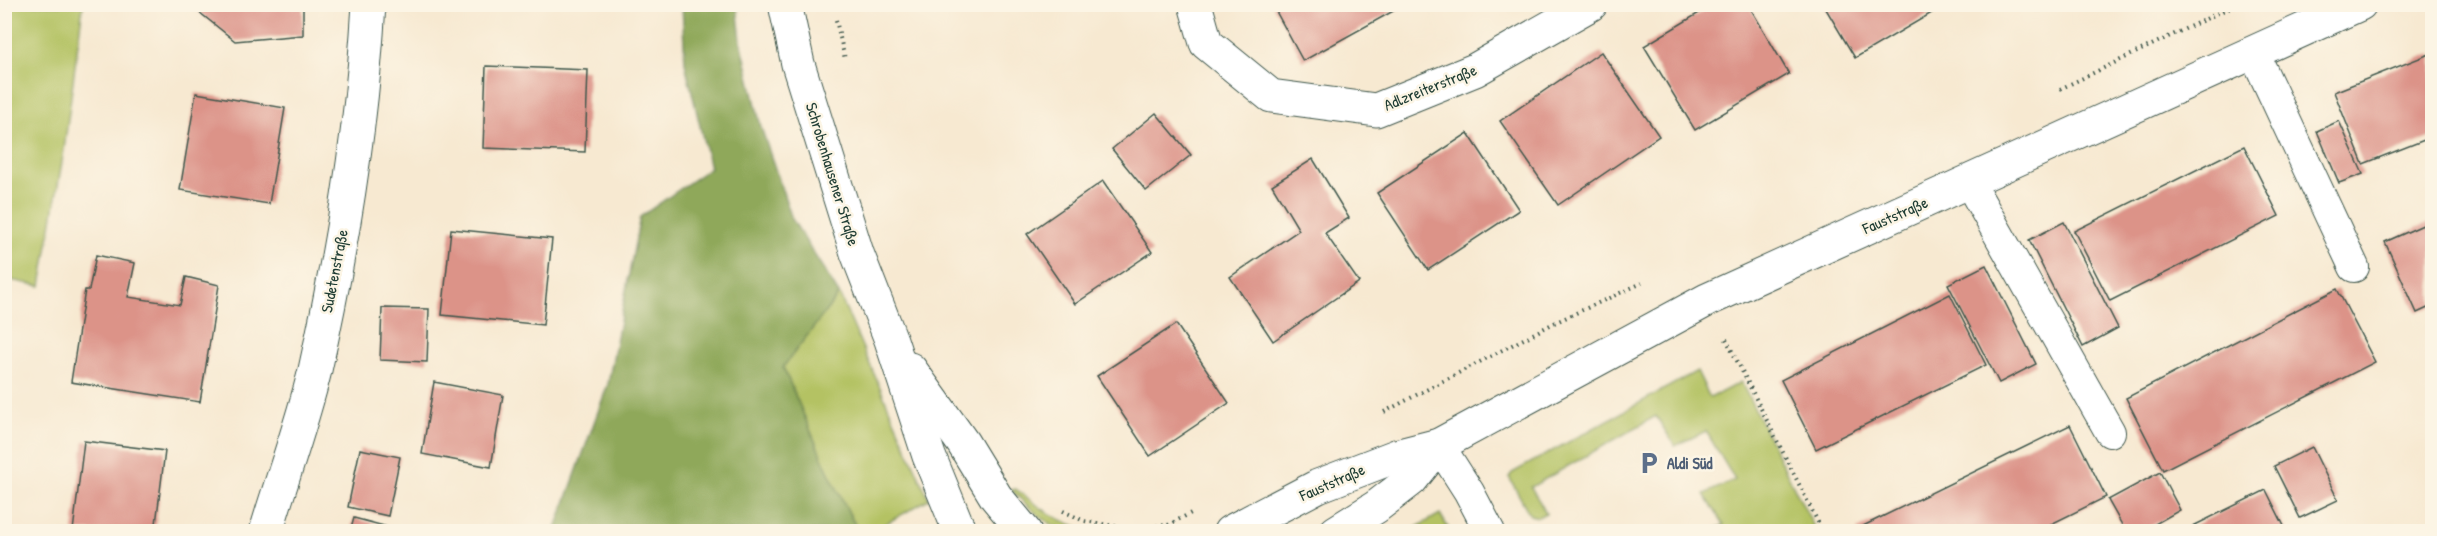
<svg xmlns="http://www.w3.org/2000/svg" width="2437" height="536" font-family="'Patrick Hand',sans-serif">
<rect width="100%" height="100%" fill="#fcf5e5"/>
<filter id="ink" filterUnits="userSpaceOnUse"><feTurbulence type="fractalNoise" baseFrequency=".0167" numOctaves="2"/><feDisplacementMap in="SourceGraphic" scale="12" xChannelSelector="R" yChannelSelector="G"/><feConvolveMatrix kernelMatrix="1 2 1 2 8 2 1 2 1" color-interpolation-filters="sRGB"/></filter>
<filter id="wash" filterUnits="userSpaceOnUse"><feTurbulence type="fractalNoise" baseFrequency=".008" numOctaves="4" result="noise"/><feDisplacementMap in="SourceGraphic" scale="24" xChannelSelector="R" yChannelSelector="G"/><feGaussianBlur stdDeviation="1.35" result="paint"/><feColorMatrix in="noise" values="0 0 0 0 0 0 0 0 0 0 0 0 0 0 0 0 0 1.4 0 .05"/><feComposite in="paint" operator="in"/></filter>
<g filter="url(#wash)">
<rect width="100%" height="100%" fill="#f7e9d1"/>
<g fill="#b4c264" stroke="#6a804c" stroke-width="1.5">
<path d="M 4,5 L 83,5 L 64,150 L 41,286 L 5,279 Z"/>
<path d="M 839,294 L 929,499 L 873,531 L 858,531 L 827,469 L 783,367 Z"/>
<path d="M 1697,371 L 1710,398 L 1741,382 L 1816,531 L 1710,531 L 1724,525 L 1704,494 L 1735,480 L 1706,431 L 1675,446 L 1656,416 L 1531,487 L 1546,513 L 1538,517 L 1530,515 L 1509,477 L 1512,473 Z"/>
<path d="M 1016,489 C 1041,509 1059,522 1090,531 C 1084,531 1077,532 1070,531 C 1048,528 1027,505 1011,490 Z"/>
<path d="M 1440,514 L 1450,531 L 1410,531 Z"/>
</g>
<path fill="#8fa85a" stroke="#577247" stroke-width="1.5" d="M 682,5 L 737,5 L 741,41 L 761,127 L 792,219 L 839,294 L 783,367 L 827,469 L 858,531 L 555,531 L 608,384 L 640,217 L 710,168 L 685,63 Z"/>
<g id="blocks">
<g fill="#dc9388">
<path d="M 189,4 L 303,4 L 303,35 L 235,41 Z"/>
<path d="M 1272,4 L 1406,4 L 1303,61 Z"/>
<path d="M 1714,4 L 1748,4 L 1789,74 L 1695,130 L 1644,46 Z"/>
<path d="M 1823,4 L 1947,4 L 1855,58 Z"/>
<path d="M 1601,52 L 1659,136 L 1558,205 L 1500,121 Z"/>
<path d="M 2432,53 L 2432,137 L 2363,164 L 2334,92 Z"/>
<path d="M 486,66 L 588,70 L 585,152 L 483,148 Z"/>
<path d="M 196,93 L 285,108 L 269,204 L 180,190 Z"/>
<path d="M 1156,113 L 1191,155 L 1146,191 L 1112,149 Z"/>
<path d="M 2339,121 L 2363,174 L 2339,183 L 2317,131 Z"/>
<path d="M 1468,133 L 1519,210 L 1428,270 L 1377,193 Z"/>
<path d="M 2244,146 L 2279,216 L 2110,301 L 2074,231 Z"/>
<path d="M 1313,159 L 1349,218 L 1325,233 L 1359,282 L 1273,341 L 1230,277 L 1299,230 L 1272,185 Z"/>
<path d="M 1103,181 L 1152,252 L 1075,304 L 1027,234 Z"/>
<path d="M 2432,221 L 2432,306 L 2417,313 L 2385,242 Z"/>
<path d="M 2064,222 L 2118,328 L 2083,347 L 2029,240 Z"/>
<path d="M 451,229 L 552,239 L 543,325 L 442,315 Z"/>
<path d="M 96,255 L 135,263 L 128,297 L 180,305 L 186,277 L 219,285 L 200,402 L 71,382 L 85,290 L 89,290 Z"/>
<path d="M 1986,265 L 2036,364 L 1999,383 L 1948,284 Z"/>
<path d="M 2337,289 L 2375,362 L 2163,470 L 2126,398 Z"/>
<path d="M 1950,294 L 1986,365 L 1816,449 L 1781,380 Z"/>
<path d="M 382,308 L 429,309 L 427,362 L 380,360 Z"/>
<path d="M 1176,324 L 1229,403 L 1150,456 L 1097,376 Z"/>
<path d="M 434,382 L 503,395 L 491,467 L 422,454 Z"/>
<path d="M 2070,425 L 2106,497 L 2035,532 L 1858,532 L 1857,529 Z"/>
<path d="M 84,441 L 165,451 L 155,532 L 73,531 Z"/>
<path d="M 2312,447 L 2338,500 L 2300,518 L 2274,466 Z"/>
<path d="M 360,449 L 400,457 L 388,516 L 348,507 Z"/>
<path d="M 2160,472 L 2180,510 L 2141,532 L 2126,532 L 2108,500 Z"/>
<path d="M 2266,490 L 2287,532 L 2181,532 Z"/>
<path d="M 354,518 L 403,531 L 403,532 L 350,532 Z"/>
</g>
</g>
</g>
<g filter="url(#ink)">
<use href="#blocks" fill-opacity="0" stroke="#3f574c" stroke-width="1.5"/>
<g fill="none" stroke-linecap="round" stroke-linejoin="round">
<g stroke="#3f574c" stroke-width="32">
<g id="service">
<path d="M 2254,53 L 2354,267"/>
<path d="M 1969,182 L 2110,432"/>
<path d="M 1439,445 L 1469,492 L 1490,532"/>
</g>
</g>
<g stroke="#3f574c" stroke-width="35">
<g id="minor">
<path d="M 1195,4 L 1206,43 L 1271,96 L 1376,110 L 1475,70 L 1591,4"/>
<path d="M 266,532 C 282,478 302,424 315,370 C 342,249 362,128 369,4"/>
<path d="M 1230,532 L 1318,486 L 1396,456 L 1439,445 L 1707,300 L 2360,4"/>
<path d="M 1336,532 L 1376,507 L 1411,480 L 1439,445"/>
</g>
</g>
<g stroke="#3f574c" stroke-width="35">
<g id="tertiary">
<path d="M 785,4 L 798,64 L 857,253 L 891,340 L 929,456 L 960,532"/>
<path d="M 910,369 L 963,443 L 996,497 L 1025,532"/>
</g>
</g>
<g stroke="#3f574c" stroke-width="4" stroke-dasharray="1.5 4.5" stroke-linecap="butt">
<path d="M 836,20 L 845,59"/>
<path d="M 2060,89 L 2237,4"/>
<path d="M 1726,339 L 1823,532"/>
<path d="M 1384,412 L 1554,323 L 1642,283"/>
<path d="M 1063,511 L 1084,521 L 1126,528 L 1168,525 L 1191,513"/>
<path d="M 1168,525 L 1170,532"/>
</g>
<use href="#service" stroke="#fff" stroke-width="30"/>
<use href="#minor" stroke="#fff" stroke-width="33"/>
<use href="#tertiary" stroke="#fff" stroke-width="33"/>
</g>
</g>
<defs>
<g id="parking-bare" transform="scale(1.8)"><path d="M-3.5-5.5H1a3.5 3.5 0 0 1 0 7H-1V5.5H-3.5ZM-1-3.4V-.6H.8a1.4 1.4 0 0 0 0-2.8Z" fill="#5c6f8a" stroke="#fcf5e5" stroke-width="2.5" paint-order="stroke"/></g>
</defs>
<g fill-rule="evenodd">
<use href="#parking-bare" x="1649" y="463"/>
</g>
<g text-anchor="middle" stroke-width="5" stroke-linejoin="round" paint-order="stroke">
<g font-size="16" fill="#1f3d34" stroke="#fcf5e5">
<text transform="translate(1430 87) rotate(-22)" y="6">Adlzreiterstraße</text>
<text transform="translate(833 174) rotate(73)" y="6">Schrobenhausener Straße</text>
<text transform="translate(1895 215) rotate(-24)" y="6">Fauststraße</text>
<text transform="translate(334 271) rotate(-79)" y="6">Sudetenstraße</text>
<text transform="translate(1332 482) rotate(-24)" y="6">Fauststraße</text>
</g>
<g font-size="16" font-weight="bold" fill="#4e5e75" stroke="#fcf5e5" text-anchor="start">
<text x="1667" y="469">Aldi Süd</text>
</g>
</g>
<rect width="2437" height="536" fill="none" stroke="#fcf5e5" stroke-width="24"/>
</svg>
